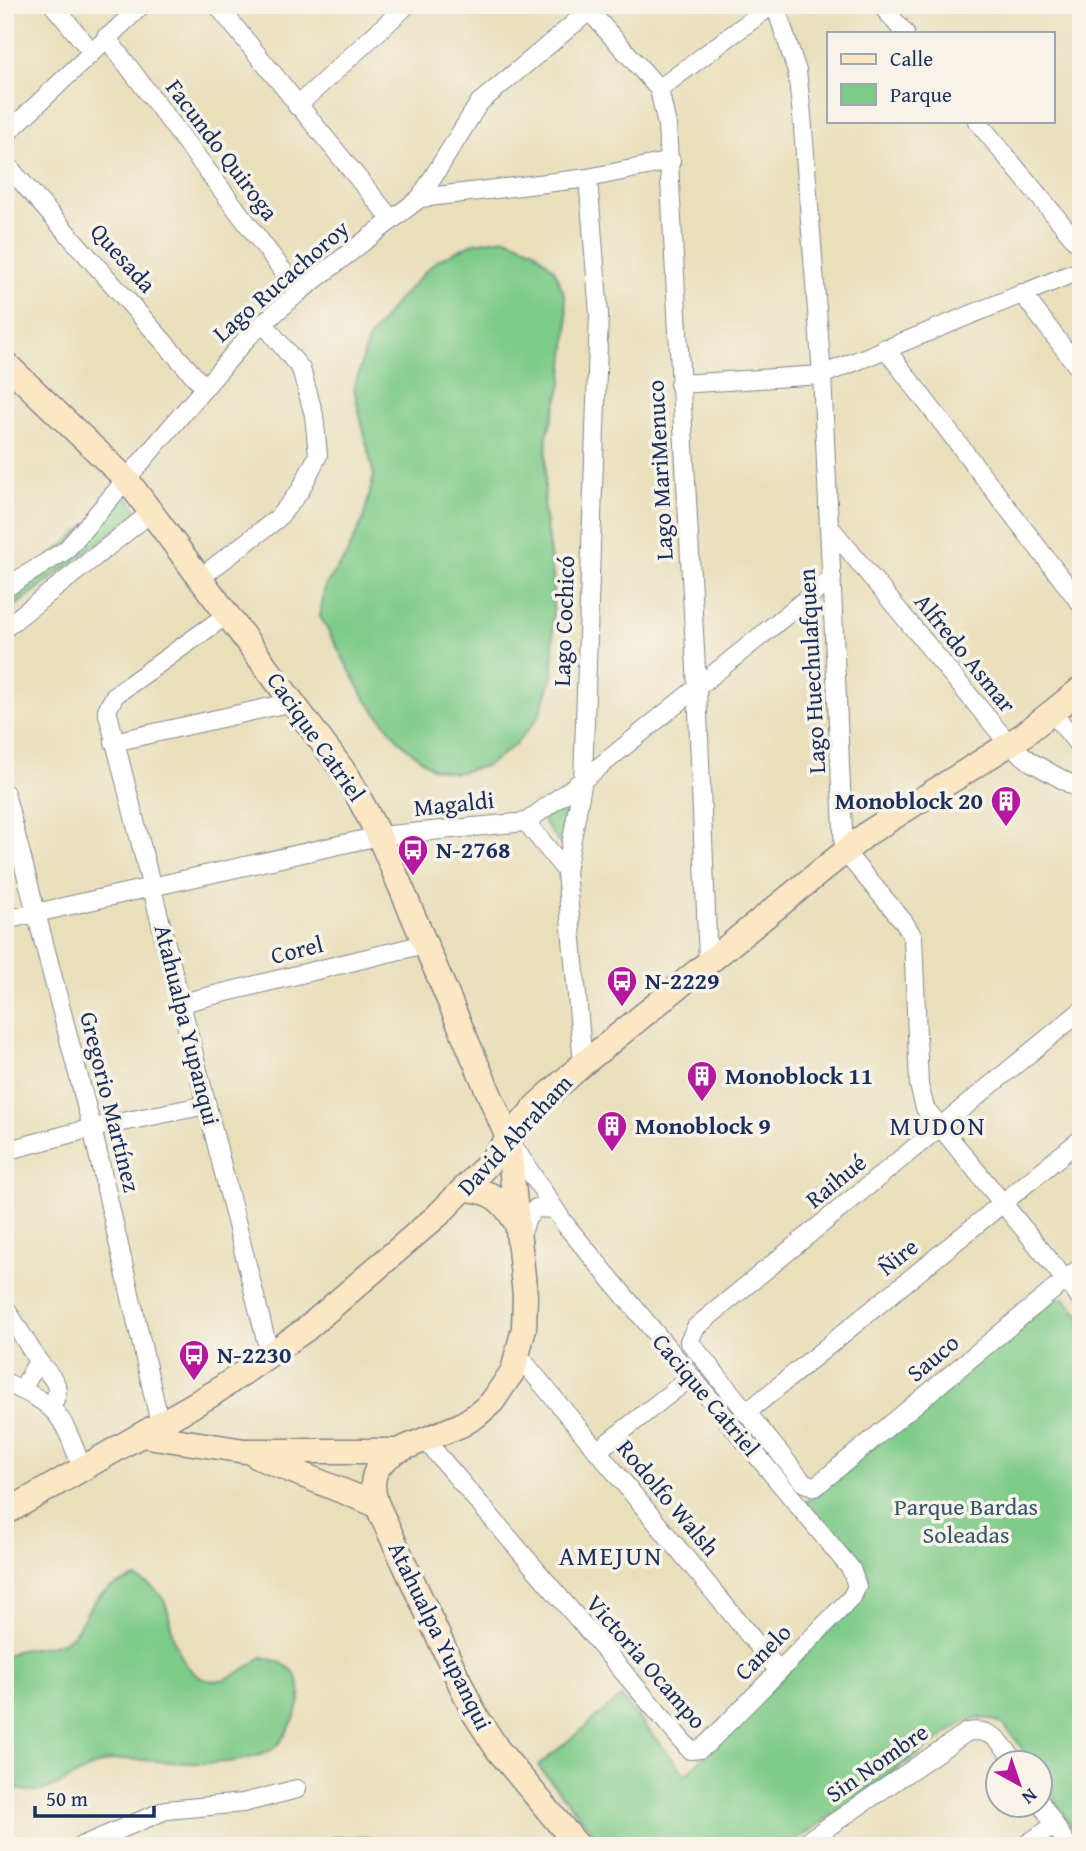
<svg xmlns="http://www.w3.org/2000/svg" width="1086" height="1851" font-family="'Gentium Book Plus',serif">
<rect width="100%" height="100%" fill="#f7f3e8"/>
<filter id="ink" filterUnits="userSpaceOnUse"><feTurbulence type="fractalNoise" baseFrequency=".0143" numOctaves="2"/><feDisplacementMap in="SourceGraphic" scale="14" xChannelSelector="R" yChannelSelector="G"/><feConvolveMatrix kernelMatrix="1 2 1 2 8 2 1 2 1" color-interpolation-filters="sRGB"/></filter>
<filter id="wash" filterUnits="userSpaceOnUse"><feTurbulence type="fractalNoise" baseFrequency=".00686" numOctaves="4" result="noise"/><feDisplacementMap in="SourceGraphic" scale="28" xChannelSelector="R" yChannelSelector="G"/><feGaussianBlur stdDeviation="1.57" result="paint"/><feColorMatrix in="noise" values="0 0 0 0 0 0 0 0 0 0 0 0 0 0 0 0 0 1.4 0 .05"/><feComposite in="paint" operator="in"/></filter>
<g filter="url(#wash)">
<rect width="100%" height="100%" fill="#e9dfbb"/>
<g fill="#7ecb89" stroke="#4c7d74" stroke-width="2">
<path d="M 506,238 L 533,249 L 554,269 L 565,296 L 568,326 L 562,384 L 547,436 L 544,510 L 553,576 L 553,675 L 538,718 L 515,745 L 486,766 L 454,773 L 432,768 L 402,744 L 366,700 L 320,616 L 325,586 L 346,556 L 363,520 L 374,476 L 354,389 L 368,341 L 396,302 L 436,261 L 474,243 Z"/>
<path d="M 125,493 L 138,512 L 5,614 L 5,595 Z"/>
<path d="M 569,806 L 562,847 L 542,819 Z"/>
<path d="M 1064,1298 L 1081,1316 L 1081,1842 L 1041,1779 L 1040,1764 L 1031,1763 C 1011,1732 997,1703 957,1727 L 788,1846 L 594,1846 L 591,1843 L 598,1838 L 538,1766 L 621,1697 L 686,1775 L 863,1595 L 865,1576 L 805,1503 L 1053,1299 Z"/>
<path d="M 136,1578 C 148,1584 159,1590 165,1602 C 171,1616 170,1632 176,1645 C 197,1697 227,1684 262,1657 C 304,1664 309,1695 289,1728 C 284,1737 277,1748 268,1752 C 234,1766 193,1764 157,1761 C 142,1760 123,1757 109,1761 C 71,1770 46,1809 5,1782 L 5,1656 C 27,1644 45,1651 64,1641 C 80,1633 83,1615 94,1602 C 105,1589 120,1583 136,1578 Z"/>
<path d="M 332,1837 L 369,1837 L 395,1846 L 324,1846 Z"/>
</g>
</g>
<g filter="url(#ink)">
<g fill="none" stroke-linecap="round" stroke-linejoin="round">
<g stroke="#82878c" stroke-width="20">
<g id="street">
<path d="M 53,5 L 91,51"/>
<path d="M 217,5 L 392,220"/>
<path d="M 584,5 L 659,89 L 667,125 L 697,688 L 708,962"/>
<path d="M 775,5 L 797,71 L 802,115 L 822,375 L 844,851 L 904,922 L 913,937 L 919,1085 L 925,1108 L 1081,1299"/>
<path d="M 881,5 L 905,33"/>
<path d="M 106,37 L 299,292"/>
<path d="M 659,89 L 772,5"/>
<path d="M 297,106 L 407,5"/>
<path d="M 977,121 L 1081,247"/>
<path d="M 5,135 L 142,5"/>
<path d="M 5,163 L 203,386"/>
<path d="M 420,198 L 479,103 L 589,11"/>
<path d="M 1022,293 L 1081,371"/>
<path d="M 885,348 L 1081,604"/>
<path d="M 679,384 L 822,375 L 1081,270"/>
<path d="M 829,526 L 1009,744 L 1031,762 L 1081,790"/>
<path d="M 201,577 L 277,519 L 300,491 L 318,455 L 314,415 L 301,369 L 264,324"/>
<path d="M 5,588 L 66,550 L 248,337 L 299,292 L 420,198 L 588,178 L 671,161"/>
<path d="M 228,614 L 115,695 L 107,710 L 270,1356"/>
<path d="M 5,628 L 153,511"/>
<path d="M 1052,712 L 1081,748"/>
<path d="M 114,742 L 293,702"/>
<path d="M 5,793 L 92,1128 L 160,1424"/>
<path d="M 526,822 L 566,871"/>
<path d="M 5,920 L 379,836 L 526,822 L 583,780 L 832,578"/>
<path d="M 181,1003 L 425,944"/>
<path d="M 1081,1011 L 696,1327 L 689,1341 L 803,1482 L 815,1487 L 1081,1267"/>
<path d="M 583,1064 L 566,871 L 583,780 L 599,314 L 588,178"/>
<path d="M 5,1151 L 92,1128 L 207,1105"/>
<path d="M 520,1237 L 527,1218 L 536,1208 L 554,1209"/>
<path d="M 5,1307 L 38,1361 L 22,1390"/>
<path d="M 519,1356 L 779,1671"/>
<path d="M 38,1361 C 52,1378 65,1386 51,1407"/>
<path d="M 5,1382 C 60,1407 61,1413 82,1468"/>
<path d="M 746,1413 L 1081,1139"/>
<path d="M 426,1441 L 690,1750 L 700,1749 L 708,1743 L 852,1597 L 857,1586 L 851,1569 L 564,1223 L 510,1141"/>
<path d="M 597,1451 L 691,1377"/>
<path d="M 1040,1802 L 1068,1846"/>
<path d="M 81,1846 L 166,1810 L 243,1803 L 297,1789"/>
<path d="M 800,1846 L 967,1732 C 993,1727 1003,1744 1016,1764"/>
<path d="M 1024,1846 L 1055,1825"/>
</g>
</g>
<g stroke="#82878c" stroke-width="27">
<g id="secondary">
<path d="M 5,363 L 127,480 L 348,777 L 379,836 L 508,1138 L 525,1295 L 524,1328 L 513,1371 L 492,1402 L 477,1415 L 461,1425 L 397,1451 L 245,1451 L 141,1435"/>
<path d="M 465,1189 C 492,1190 505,1202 518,1226"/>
<path d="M 397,1451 C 374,1464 368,1480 377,1505 L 474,1713 L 498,1750 L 578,1846"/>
<path d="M 258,1457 L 377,1505"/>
<path d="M 5,1513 L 214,1393 L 305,1330 L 438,1215 L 488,1164 L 538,1104 L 583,1064 L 868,833 L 1022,736 L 1081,689"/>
</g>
</g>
<use href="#street" stroke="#fff" stroke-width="18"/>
<use href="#secondary" stroke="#fce6c4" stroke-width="24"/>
</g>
</g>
<defs>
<g id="building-pin" transform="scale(1.575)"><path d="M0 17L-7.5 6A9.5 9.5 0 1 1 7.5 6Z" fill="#b5179e" stroke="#f7f3e8"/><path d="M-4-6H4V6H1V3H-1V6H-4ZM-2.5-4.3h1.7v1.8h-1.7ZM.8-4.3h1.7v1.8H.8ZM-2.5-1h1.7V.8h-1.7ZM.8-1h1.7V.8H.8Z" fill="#fff"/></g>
<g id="bus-pin" transform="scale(1.575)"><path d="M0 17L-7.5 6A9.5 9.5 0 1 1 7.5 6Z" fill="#b5179e" stroke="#f7f3e8"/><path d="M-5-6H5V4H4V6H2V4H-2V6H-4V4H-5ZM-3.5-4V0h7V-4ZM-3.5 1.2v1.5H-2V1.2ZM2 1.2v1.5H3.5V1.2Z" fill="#fff"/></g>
</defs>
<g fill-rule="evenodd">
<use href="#building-pin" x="1006" y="801"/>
<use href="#bus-pin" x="413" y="850"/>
<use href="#bus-pin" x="622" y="981"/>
<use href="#building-pin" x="702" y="1076"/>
<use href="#building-pin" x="612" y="1126"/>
<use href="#bus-pin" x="194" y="1355"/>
</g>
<g text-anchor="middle" stroke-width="7" stroke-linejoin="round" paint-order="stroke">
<g font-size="24" fill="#1b2f5e" stroke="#f7f3e8">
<text transform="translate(222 150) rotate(53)" y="8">Facundo Quiroga</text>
<text transform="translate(123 258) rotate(48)" y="8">Quesada</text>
<text transform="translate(281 281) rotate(-41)" y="8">Lago Rucachoroy</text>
<text transform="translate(660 470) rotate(-93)" y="8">Lago MariMenuco</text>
<text transform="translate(564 621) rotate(-88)" y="8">Lago Cochicó</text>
<text transform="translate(965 653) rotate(51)" y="8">Alfredo Asmar</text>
<text transform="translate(812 671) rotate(-93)" y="8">Lago Huechulafquen</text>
<text transform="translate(316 737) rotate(55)" y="8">Cacique Catriel</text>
<text transform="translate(454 804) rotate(-6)" y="8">Magaldi</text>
<text transform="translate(297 950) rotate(-14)" y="8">Corel</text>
<text transform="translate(187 1025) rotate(76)" y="8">Atahualpa Yupanqui</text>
<text transform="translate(110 1102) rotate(76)" y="8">Gregorio Martínez</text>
<text transform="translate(515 1135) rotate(-47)" y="8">David Abraham</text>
<text transform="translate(836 1181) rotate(-39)" y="8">Raihué</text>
<text transform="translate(898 1257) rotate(-39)" y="8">Ñire</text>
<text transform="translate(933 1358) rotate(-40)" y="8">Sauco</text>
<text transform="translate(706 1395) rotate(50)" y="8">Cacique Catriel</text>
<text transform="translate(668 1498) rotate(50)" y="8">Rodolfo Walsh</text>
<text transform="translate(440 1636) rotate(64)" y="8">Atahualpa Yupanqui</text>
<text transform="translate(763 1652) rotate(-45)" y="8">Canelo</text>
<text transform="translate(646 1662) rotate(49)" y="8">Victoria Ocampo</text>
<text transform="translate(877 1763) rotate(-35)" y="8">Sin Nombre</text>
</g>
<g font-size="24" font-weight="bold" fill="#1b2f5e" stroke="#f7f3e8" text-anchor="start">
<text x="983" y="809" text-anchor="end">Monoblock 20</text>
<text x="436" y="858">N-2768</text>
<text x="645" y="989">N-2229</text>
<text x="725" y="1084">Monoblock 11</text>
<text x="635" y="1134">Monoblock 9</text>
<text x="217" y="1363">N-2230</text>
</g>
<g font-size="24" fill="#345669" stroke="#f7f3e8">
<text x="966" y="1515">Parque Bardas<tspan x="966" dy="28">Soleadas</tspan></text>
</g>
<g font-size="26" letter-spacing="2" fill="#1b2f5e" stroke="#f7f3e8">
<text x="938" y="1135">MUDON</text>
<text x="611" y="1565">AMEJUN</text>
</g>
</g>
<rect width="1086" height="1851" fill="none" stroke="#f7f3e8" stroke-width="28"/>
<rect x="827" y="32" width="228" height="91" fill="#f7f3e8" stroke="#9fa5b1" stroke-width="2"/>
<rect x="841" y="54" width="35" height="10" fill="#fce6c4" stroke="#9fa5b1" stroke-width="2"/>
<text x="890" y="66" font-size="21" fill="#1b2f5e">Calle</text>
<rect x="841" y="84" width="35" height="21" fill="#7ecb89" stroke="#9fa5b1" stroke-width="2"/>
<text x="890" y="102" font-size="21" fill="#1b2f5e">Parque</text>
<g transform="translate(1019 1784) rotate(140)"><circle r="33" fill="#f7f3e8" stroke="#9fa5b1" stroke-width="2"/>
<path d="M0-5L12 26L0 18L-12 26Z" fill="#b5179e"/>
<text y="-10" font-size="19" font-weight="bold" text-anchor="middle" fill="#1b2f5e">N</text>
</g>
<path d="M35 1806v10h119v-10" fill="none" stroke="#1b2f5e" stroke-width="3.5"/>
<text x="46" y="1806" font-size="21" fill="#1b2f5e" stroke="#f7f3e8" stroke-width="5" paint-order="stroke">50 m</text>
</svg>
